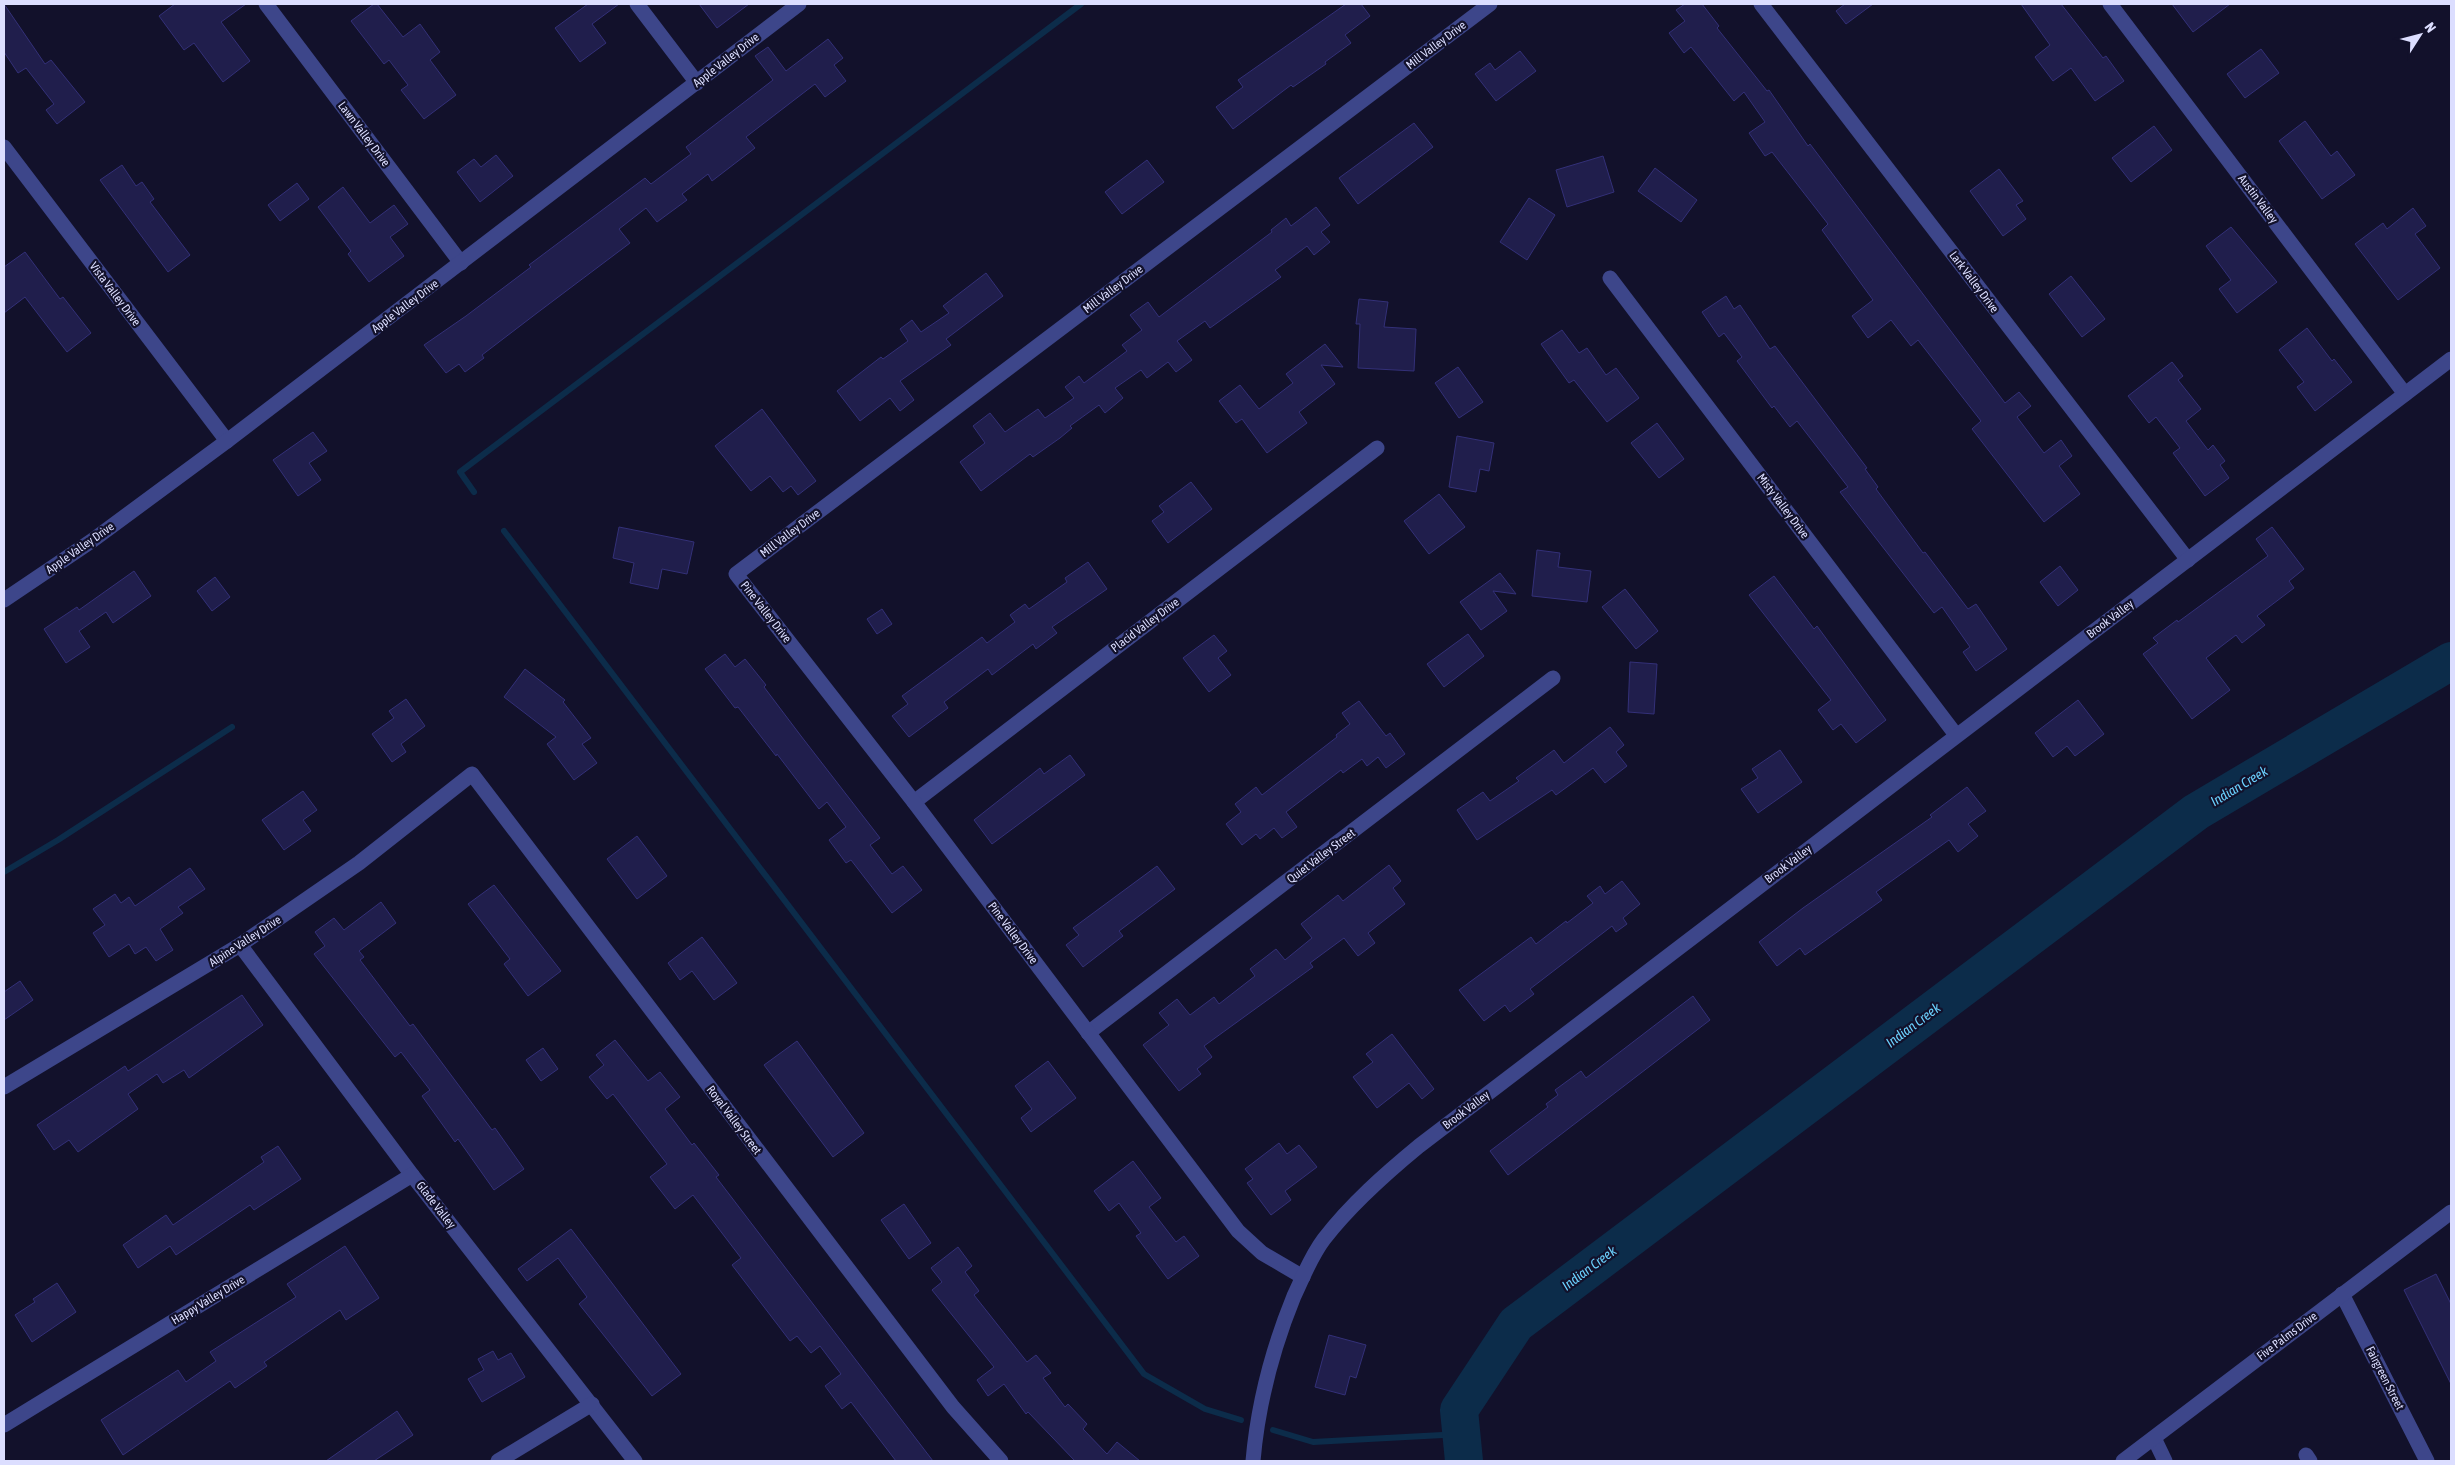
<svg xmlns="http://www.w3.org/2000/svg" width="2455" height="1465" font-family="'Asap Condensed',sans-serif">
<rect width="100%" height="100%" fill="#12112b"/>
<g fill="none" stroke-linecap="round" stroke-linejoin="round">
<g stroke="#0c2c4a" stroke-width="6">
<path d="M 474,492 L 460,472 L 1081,4"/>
<path d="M 504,531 L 1144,1374 L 1205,1409 L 1241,1420"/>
<path d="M 4,872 L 58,840 L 232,727"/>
<path d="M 1273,1430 L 1313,1442 L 1461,1434"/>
</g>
<path stroke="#0c2c4a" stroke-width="38" d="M 1464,1461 L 1459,1410 L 1516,1324 L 2196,812 L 2451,661"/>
</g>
<g fill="#201e4c" stroke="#333078">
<path d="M 4,4 L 45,64 L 51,60 L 85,102 L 57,124 L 46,110 L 54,104 L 26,68 L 18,73 L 4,52 Z"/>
<path d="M 175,4 L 246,4 L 221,22 L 250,61 L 223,82 L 194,43 L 184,50 L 159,16 Z"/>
<path d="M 374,4 L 377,4 L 403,37 L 420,24 L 440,52 L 430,60 L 456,95 L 424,119 L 401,90 L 408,85 L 389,60 L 384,64 L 351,21 Z"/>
<path d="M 588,4 L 619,4 L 592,24 L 606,43 L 580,62 L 555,28 Z"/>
<path d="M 699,4 L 749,4 L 717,28 Z"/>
<path d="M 1346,4 L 1361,4 L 1370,16 L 1345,35 L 1351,43 L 1325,62 L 1326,64 L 1293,87 L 1291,85 L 1233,129 L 1216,107 L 1243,87 L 1238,80 Z"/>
<path d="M 1685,4 L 1702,4 L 1719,26 L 1717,28 L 1767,91 L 1769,90 L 1808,146 L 1810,144 L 2005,403 L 2019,392 L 2031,406 L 2017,417 L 2044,453 L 2061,440 L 2072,456 L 2059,466 L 2080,494 L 2044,522 L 1972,429 L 1981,421 L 1918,340 L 1911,346 L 1891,320 L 1868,338 L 1852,316 L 1873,300 L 1822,230 L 1828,224 L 1772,152 L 1765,156 L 1749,133 L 1765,122 L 1744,92 L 1734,101 L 1691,47 L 1684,53 L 1669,33 L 1685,21 L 1676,10 Z"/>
<path d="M 1845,4 L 1873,4 L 1846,24 L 1836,11 Z"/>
<path d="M 2021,4 L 2061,4 L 2103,58 L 2106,56 L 2124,81 L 2095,101 L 2071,68 L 2053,81 L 2035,57 L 2050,45 Z"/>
<path d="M 2172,4 L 2230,4 L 2193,32 Z"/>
<path d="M 828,39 L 843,58 L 834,65 L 846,81 L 825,97 L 815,84 L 746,137 L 755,148 L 712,181 L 708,174 L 682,194 L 687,200 L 657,222 L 646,208 L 619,229 L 630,243 L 537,313 L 482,355 L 484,358 L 465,372 L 459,364 L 446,373 L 424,345 L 466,316 L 531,267 L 529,265 L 645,178 L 651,184 L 691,154 L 686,147 L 773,80 L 755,56 L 768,47 L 786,71 Z"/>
<path d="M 2261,49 L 2279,73 L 2245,98 L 2227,74 Z"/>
<path d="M 1520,51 L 1536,71 L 1496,101 L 1475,74 L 1490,63 L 1495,70 Z"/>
<path d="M 2305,121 L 2331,156 L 2337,151 L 2355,175 L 2322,199 L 2279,141 Z"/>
<path d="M 1414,123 L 1433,147 L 1358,204 L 1339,178 Z"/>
<path d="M 2154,126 L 2172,150 L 2131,182 L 2112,158 Z"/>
<path d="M 496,155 L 513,176 L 480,202 L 457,172 L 474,159 L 481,167 Z"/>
<path d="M 1603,156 L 1614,192 L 1567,207 L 1556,170 Z"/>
<path d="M 1147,160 L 1164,182 L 1122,214 L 1105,192 Z"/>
<path d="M 122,165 L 136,186 L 142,182 L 154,199 L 150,202 L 190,255 L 168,272 L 100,180 Z"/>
<path d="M 1655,168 L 1697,200 L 1681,222 L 1638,191 Z"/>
<path d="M 1999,169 L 2023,201 L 2016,205 L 2026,219 L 2003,236 L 1970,191 Z"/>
<path d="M 297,183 L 309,199 L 280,221 L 268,205 Z"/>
<path d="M 343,187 L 370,223 L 394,205 L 408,224 L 390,237 L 404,256 L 369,282 L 348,254 L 351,251 L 318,207 Z"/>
<path d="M 1529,198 L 1555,215 L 1527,260 L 1500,242 Z"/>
<path d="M 1316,207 L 1330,225 L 1321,232 L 1330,242 L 1314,255 L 1307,246 L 1275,270 L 1281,277 L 1242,305 L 1210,328 L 1205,321 L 1177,341 L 1192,360 L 1176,372 L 1168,362 L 1147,378 L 1141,370 L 1115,388 L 1123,398 L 1105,413 L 1099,405 L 1070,426 L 1072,428 L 1060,438 L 1033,457 L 1030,454 L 981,491 L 960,462 L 985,443 L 973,426 L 990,413 L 1005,432 L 1038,409 L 1045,418 L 1074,398 L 1065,387 L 1079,376 L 1084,383 L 1127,351 L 1122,345 L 1142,330 L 1130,315 L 1148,302 L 1159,317 L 1272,232 L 1271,230 L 1286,218 L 1291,226 Z"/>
<path d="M 2413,208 L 2426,226 L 2415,234 L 2440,268 L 2398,300 L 2355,244 L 2383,223 L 2387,229 Z"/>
<path d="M 2231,227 L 2277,282 L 2237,313 L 2219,289 L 2231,280 L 2206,246 Z"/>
<path d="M 25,252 L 60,299 L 63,297 L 91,333 L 67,352 L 25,297 L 4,313 L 4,267 Z"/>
<path d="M 986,273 L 1003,296 L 946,339 L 951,345 L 900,381 L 914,400 L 900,411 L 890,398 L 860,421 L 837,391 L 881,357 L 883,359 L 908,341 L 900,329 L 912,320 L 921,332 L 949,313 L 943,306 Z"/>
<path d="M 2071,276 L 2105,319 L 2082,337 L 2049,294 Z"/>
<path d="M 1726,296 L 1734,309 L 1740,305 L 1770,349 L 1775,346 L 1867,468 L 1865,469 L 1878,487 L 1876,489 L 1923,553 L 1925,552 L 1968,609 L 1976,604 L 2007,649 L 1976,671 L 1963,652 L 1970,647 L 1942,607 L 1934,613 L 1840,492 L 1848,487 L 1797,421 L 1790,427 L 1774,406 L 1772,408 L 1737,361 L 1742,357 L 1724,333 L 1719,337 L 1702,312 Z"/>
<path d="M 1359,299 L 1388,302 L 1384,327 L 1416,329 L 1414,371 L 1358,368 L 1360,324 L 1356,324 Z"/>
<path d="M 2307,328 L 2332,361 L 2334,359 L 2352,382 L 2315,411 L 2297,387 L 2304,382 L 2279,350 Z"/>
<path d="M 1562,330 L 1579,353 L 1587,348 L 1606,375 L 1616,368 L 1639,398 L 1607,422 L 1574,380 L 1569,383 L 1541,344 Z"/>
<path d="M 1325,344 L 1343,367 L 1321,365 L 1335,384 L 1299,412 L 1307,423 L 1267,453 L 1242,419 L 1236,423 L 1219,401 L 1240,385 L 1259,409 L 1293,383 L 1286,374 Z"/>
<path d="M 2172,362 L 2183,376 L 2178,380 L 2201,409 L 2186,421 L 2208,450 L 2213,445 L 2225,461 L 2220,465 L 2229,478 L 2205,496 L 2173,453 L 2180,448 L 2156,417 L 2149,423 L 2128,396 Z"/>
<path d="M 1458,367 L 1483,402 L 1459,418 L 1435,383 Z"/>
<path d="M 762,409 L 816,481 L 798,495 L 791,486 L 783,492 L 770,476 L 751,491 L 715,446 Z"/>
<path d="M 1657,423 L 1684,459 L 1659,478 L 1631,443 Z"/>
<path d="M 313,432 L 327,451 L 309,463 L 321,480 L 298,496 L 273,460 Z"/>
<path d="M 1457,436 L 1494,443 L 1489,471 L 1480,469 L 1476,492 L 1449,487 Z"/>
<path d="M 1191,482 L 1212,509 L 1168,543 L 1152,521 L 1164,512 L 1159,506 Z"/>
<path d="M 1439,494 L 1465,527 L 1429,554 L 1404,521 Z"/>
<path d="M 619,527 L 694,542 L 687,574 L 662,569 L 658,589 L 630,583 L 634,563 L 613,558 Z"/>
<path d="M 2272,527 L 2304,569 L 2289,581 L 2294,588 L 2257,616 L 2265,625 L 2242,643 L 2236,635 L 2206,658 L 2230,690 L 2192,719 L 2143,654 L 2158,643 L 2153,638 L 2177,620 L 2178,622 L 2268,556 L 2256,539 Z"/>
<path d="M 1537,550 L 1560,553 L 1558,567 L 1591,571 L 1587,602 L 1532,596 Z"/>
<path d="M 1088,562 L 1107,589 L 1052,627 L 1057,633 L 1036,649 L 1033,644 L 992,675 L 988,669 L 944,702 L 948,708 L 909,737 L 892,716 L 908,704 L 902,696 L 982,637 L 987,643 L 1015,622 L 1010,615 L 1025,604 L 1029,609 L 1067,582 L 1065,578 Z"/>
<path d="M 2060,566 L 2078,590 L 2058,606 L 2040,582 Z"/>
<path d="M 134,571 L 151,596 L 113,623 L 106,612 L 79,631 L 90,647 L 66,663 L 44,629 L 77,607 L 79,610 Z"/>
<path d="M 1500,573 L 1516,594 L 1493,591 L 1507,611 L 1481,630 L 1460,602 Z"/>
<path d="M 1774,576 L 1814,629 L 1817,626 L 1886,720 L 1856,743 L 1841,724 L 1833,730 L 1818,710 L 1831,700 L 1749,595 Z"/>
<path d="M 215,577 L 230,597 L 212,611 L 197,591 Z"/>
<path d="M 1625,589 L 1658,631 L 1636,649 L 1602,607 Z"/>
<path d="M 882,609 L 892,624 L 877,634 L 867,619 Z"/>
<path d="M 1468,634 L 1484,656 L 1444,687 L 1427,664 Z"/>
<path d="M 1214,635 L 1227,651 L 1218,658 L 1231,675 L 1209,692 L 1183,658 Z"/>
<path d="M 725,654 L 735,667 L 745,659 L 766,685 L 764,687 L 801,736 L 880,838 L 870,845 L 892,874 L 903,866 L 922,890 L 892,913 L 851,860 L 846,863 L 829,840 L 846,827 L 827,802 L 819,809 L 777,754 L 776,756 L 738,707 L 735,708 L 705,669 Z"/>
<path d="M 1630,662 L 1657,664 L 1654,714 L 1628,712 Z"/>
<path d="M 525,669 L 565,700 L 563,702 L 591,738 L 582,744 L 597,763 L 574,780 L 547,744 L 556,737 L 504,697 Z"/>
<path d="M 406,699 L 425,726 L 401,744 L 406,752 L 392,762 L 372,734 L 394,718 L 389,711 Z"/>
<path d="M 2078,700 L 2104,734 L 2075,756 L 2067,746 L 2053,757 L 2035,733 Z"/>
<path d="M 1359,701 L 1386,736 L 1390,733 L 1405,754 L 1386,768 L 1378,757 L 1367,766 L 1362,759 L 1343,773 L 1341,770 L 1286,812 L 1297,827 L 1282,838 L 1274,828 L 1260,839 L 1256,834 L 1242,845 L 1226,824 L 1241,812 L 1235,804 L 1256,787 L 1262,795 L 1337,737 L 1336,735 L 1350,724 L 1342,713 Z"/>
<path d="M 1610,727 L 1624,745 L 1616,752 L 1627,766 L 1605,783 L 1593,768 L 1556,795 L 1552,790 L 1477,840 L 1457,810 L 1483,792 L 1490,801 L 1519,781 L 1516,778 L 1554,750 L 1564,763 Z"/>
<path d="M 1780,750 L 1802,782 L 1758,813 L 1741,789 L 1758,778 L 1752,769 Z"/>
<path d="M 1070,755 L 1085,775 L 992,844 L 974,820 L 1040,768 L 1044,774 Z"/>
<path d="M 1967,787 L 1986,811 L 1968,824 L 1978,836 L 1958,852 L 1949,840 L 1876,892 L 1882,900 L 1805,955 L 1800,948 L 1777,966 L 1759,942 L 1803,908 L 1932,817 L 1930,815 Z"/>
<path d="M 303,791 L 317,810 L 303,820 L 311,831 L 284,850 L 262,820 Z"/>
<path d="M 637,836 L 667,876 L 637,899 L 607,859 Z"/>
<path d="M 1389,865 L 1401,881 L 1393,888 L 1405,904 L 1368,933 L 1375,943 L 1358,956 L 1344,938 L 1310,963 L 1313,967 L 1204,1046 L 1212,1057 L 1197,1069 L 1201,1074 L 1179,1091 L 1143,1045 L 1169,1025 L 1159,1013 L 1177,999 L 1190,1015 L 1214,997 L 1219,1004 L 1255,976 L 1250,969 L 1276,949 L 1285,960 L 1312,938 L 1301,924 L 1338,895 L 1343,901 Z"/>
<path d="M 1157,866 L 1175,889 L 1119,931 L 1123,936 L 1083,967 L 1066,945 L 1079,935 L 1073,928 Z"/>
<path d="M 190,868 L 205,889 L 178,907 L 183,913 L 160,929 L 173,950 L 156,961 L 146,947 L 135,954 L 129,944 L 109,957 L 93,933 L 105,925 L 93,909 L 115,894 L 121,903 L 129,897 L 135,906 Z"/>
<path d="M 1622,881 L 1640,904 L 1623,918 L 1627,924 L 1616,932 L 1612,926 L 1530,989 L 1534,994 L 1510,1012 L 1505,1005 L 1484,1021 L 1459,990 L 1531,937 L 1536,944 L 1566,921 L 1567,923 L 1593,903 L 1587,896 L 1600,886 L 1605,894 Z"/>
<path d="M 494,885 L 561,971 L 528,996 L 504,964 L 510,959 L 468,904 Z"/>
<path d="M 381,902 L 396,923 L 359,951 L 364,957 L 360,960 L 410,1026 L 413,1024 L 492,1130 L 495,1128 L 524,1169 L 494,1190 L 458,1139 L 455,1142 L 422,1096 L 430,1090 L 401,1052 L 395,1057 L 314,954 L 325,946 L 315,932 L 334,918 L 344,930 Z"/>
<path d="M 702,937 L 737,983 L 714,1000 L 692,971 L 680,980 L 668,963 Z"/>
<path d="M 20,981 L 33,1000 L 4,1020 L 4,992 Z"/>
<path d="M 242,995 L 263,1025 L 189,1078 L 184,1070 L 163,1083 L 157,1074 L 128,1094 L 138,1109 L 78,1152 L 69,1140 L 54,1150 L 37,1125 L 125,1066 L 128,1071 Z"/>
<path d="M 1693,996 L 1710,1020 L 1508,1175 L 1490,1151 L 1548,1107 L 1546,1104 L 1558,1095 L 1555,1090 L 1581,1071 L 1586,1078 Z"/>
<path d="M 1392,1034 L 1434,1089 L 1422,1099 L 1409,1083 L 1377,1108 L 1353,1077 L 1373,1062 L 1366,1054 Z"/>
<path d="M 615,1040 L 648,1081 L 660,1072 L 680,1097 L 665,1109 L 692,1145 L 694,1143 L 719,1175 L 716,1177 L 933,1461 L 896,1461 L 851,1402 L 842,1409 L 825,1386 L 841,1374 L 820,1346 L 811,1353 L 797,1336 L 790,1341 L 732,1265 L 741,1258 L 693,1195 L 675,1209 L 650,1177 L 667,1164 L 613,1094 L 607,1099 L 589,1077 L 604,1065 L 596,1055 Z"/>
<path d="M 797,1041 L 864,1133 L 833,1157 L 764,1065 Z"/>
<path d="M 543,1048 L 558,1069 L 541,1081 L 526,1060 Z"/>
<path d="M 1048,1061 L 1076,1098 L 1031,1132 L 1021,1118 L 1032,1109 L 1015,1086 Z"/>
<path d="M 1279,1143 L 1287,1154 L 1299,1145 L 1317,1167 L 1285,1191 L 1291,1200 L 1271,1215 L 1247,1183 L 1253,1179 L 1245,1169 Z"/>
<path d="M 278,1146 L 301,1179 L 254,1210 L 250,1205 L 176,1255 L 170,1246 L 138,1268 L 123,1245 L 166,1215 L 173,1225 L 264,1162 L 261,1157 Z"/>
<path d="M 1133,1161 L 1161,1198 L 1149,1207 L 1176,1242 L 1184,1236 L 1199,1256 L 1168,1279 L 1136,1236 L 1141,1233 L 1119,1203 L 1109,1211 L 1094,1191 Z"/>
<path d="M 904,1204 L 931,1243 L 909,1259 L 881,1220 Z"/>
<path d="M 571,1229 L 681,1374 L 652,1396 L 579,1304 L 587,1297 L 558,1258 L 527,1281 L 518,1269 Z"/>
<path d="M 345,1246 L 379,1298 L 346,1320 L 340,1310 L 264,1362 L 267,1366 L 235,1388 L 230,1381 L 123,1455 L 101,1420 L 178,1370 L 186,1382 L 216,1361 L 210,1352 L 296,1297 L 287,1284 Z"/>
<path d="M 958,1247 L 972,1266 L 965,1272 L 979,1291 L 974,1295 L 1027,1362 L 1036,1355 L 1051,1373 L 1043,1378 L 1065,1407 L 1068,1404 L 1087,1424 L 1083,1429 L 1107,1454 L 1117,1442 L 1140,1461 L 1075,1461 L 1028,1412 L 1026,1414 L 1004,1384 L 988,1396 L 977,1380 L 994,1367 L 932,1290 L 942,1282 L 931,1268 Z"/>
<path d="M 2436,1274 L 2451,1304 L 2451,1384 L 2404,1290 Z"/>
<path d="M 57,1283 L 76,1312 L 32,1342 L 15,1315 L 35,1302 L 33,1299 Z"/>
<path d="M 1329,1335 L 1366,1345 L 1356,1378 L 1350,1376 L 1345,1395 L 1315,1387 Z"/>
<path d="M 493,1351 L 498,1360 L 511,1353 L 525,1377 L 482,1402 L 468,1379 L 484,1370 L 478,1359 Z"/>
<path d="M 397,1411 L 413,1435 L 374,1461 L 326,1461 Z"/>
</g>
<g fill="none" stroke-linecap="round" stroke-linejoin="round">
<g stroke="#3d468a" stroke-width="15">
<path d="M 266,4 L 461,263"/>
<path d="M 637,4 L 697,83"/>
<path d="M 1761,4 L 2188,560"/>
<path d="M 2110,4 L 2405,394"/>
<path d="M 4,147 L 227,441"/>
<path d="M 1610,278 L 1956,735"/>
<path d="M 4,600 L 93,540 L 227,441 L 799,4"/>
<path d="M 914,802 L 1377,448"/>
<path d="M 240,945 L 412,1175 L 635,1461"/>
<path d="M 1088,1033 L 1553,678"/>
<path d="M 4,1087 L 240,945 L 359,863 L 472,774 L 953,1407 L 1001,1461"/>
<path d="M 1303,1277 L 1262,1253 L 1238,1231 L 914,802 L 736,574 L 1490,4"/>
<path d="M 2342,1294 L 2427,1461"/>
<path d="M 4,1425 L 412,1175"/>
<path d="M 2154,1438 L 2165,1461"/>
<path d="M 2306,1455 L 2310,1461"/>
<path d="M 498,1461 L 592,1404"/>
<path d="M 1253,1461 C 1258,1403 1272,1350 1294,1296 C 1303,1277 1311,1256 1324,1239 C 1351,1204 1385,1174 1419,1146 L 2451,359"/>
<path d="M 2123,1461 L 2451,1212"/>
</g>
</g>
<g text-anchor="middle" stroke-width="4.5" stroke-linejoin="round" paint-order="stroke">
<g font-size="12" fill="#dcdeff" stroke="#12112b">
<text transform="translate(1436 45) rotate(-37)" y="4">Mill Valley Drive</text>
<text transform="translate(726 60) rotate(-38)" y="4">Apple Valley Drive</text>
<text transform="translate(364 134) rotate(53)" y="4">Lawn Valley Drive</text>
<text transform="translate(2258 199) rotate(53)" y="4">Austin Valley</text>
<text transform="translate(1974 282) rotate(53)" y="4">Lark Valley Drive</text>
<text transform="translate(1113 289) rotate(-37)" y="4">Mill Valley Drive</text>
<text transform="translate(115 294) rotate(53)" y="4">Vista Valley Drive</text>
<text transform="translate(405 306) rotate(-37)" y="4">Apple Valley Drive</text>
<text transform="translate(1783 506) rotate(53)" y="4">Misty Valley Drive</text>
<text transform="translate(790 533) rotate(-37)" y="4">Mill Valley Drive</text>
<text transform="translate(80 548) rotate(-35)" y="4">Apple Valley Drive</text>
<text transform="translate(766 612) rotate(52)" y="4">Pine Valley Drive</text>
<text transform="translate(2110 619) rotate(-37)" y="4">Brook Valley</text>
<text transform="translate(1145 625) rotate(-37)" y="4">Placid Valley Drive</text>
<text transform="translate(1321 856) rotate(-37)" y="4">Quiet Valley Street</text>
<text transform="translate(1788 864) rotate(-37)" y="4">Brook Valley</text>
<text transform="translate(1013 933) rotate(53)" y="4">Pine Valley Drive</text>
<text transform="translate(245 941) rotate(-33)" y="4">Alpine Valley Drive</text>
<text transform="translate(1466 1110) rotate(-37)" y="4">Brook Valley</text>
<text transform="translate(734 1120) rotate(53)" y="4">Royal Valley Street</text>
<text transform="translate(436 1205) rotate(52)" y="4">Glade Valley</text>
<text transform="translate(208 1300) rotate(-31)" y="4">Happy Valley Drive</text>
<text transform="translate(2287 1336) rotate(-37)" y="4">Five Palms Drive</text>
<text transform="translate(2385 1378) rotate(63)" y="4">Fairgreen Street</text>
</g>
<g font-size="14" font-style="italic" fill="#6bd1fe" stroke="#12112b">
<text transform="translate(2239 786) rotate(-31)" y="5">Indian Creek</text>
<text transform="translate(1913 1025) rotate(-37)" y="5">Indian Creek</text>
<text transform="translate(1589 1268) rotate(-37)" y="5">Indian Creek</text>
</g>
</g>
<rect width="2455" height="1465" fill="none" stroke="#dcdeff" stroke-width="10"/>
<g transform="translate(2420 35) rotate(54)" stroke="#12112b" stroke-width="4" paint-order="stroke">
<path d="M0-4L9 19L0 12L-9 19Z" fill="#dcdeff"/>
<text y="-8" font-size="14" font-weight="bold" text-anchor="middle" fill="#dcdeff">N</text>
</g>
</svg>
